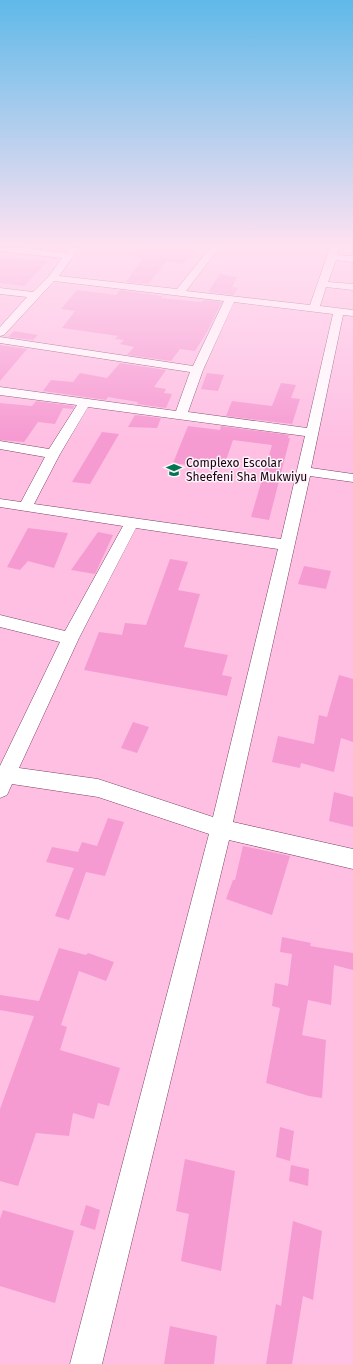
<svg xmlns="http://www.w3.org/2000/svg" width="353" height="1364" font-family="'Fira Sans',sans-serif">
<rect width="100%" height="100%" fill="#febfe3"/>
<g fill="#f69ad2">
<path d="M 135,248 L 196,248 L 183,264 L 167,261 L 148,284 L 126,282 L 143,258 L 135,257 Z"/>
<path d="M 0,257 L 48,261 L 24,286 L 0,283 Z"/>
<path d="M 220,274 L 237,277 L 232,287 L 238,288 L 234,295 L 208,292 Z"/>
<path d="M 77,290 L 116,295 L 120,290 L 162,296 L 161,298 L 201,302 L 203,300 L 222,302 L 207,332 L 195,351 L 180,349 L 171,361 L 127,355 L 134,347 L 120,344 L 124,340 L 115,339 L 118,336 L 62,328 L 75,311 L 61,309 Z"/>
<path d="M 14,331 L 38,335 L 33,340 L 8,337 Z"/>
<path d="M 0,345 L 27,349 L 0,381 Z"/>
<path d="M 120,363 L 166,370 L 154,387 L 166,389 L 164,393 L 172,394 L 166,408 L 137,404 L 138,402 L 108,397 L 106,400 L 43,391 L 51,380 L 73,382 L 80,373 L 107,378 Z"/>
<path d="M 207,373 L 224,375 L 218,391 L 201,389 Z"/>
<path d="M 281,383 L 296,385 L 291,398 L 300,399 L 292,424 L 226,416 L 232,401 L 272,406 Z"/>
<path d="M 36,401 L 74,406 L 73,409 L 63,408 L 55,424 L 38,422 L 24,442 L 0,440 L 0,403 L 32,406 Z"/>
<path d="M 135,415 L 161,418 L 157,428 L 128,427 Z"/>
<path d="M 188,426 L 220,430 L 221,426 L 289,435 L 288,438 L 290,438 L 269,520 L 251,517 L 272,445 L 233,440 L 224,466 L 189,461 L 188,465 L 173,463 Z"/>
<path d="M 102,432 L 119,434 L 90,484 L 72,482 Z"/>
<path d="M 28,528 L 68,533 L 54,568 L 28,561 L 20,570 L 7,567 Z"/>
<path d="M 98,532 L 113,535 L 95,574 L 71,570 Z"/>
<path d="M 170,559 L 188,562 L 178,590 L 200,594 L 184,647 L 228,655 L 222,675 L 232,677 L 227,696 L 84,670 L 99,632 L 122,635 L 125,623 L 146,625 Z"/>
<path d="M 304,566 L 331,571 L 326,589 L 298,584 Z"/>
<path d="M 339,675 L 353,679 L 353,742 L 341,738 L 334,772 L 301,763 L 300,768 L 272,762 L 278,736 L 314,744 L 319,715 L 327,717 Z"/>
<path d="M 133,722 L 149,727 L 137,753 L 121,748 Z"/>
<path d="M 334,792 L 353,797 L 353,827 L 329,821 Z"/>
<path d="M 108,818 L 124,822 L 105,876 L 86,872 L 69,920 L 55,916 L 74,868 L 46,862 L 52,847 L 78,852 L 82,842 L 97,846 Z"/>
<path d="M 243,846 L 290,856 L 272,915 L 226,899 L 233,880 L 235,880 Z"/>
<path d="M 282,937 L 311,943 L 310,946 L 353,953 L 353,970 L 334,965 L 331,1005 L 308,1000 L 302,1035 L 326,1040 L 322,1098 L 309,1096 L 266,1083 L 280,1008 L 272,1006 L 275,983 L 288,986 L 292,954 L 280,952 Z"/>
<path d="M 59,948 L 86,955 L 88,953 L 114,962 L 106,981 L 79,971 L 61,1025 L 67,1027 L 60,1050 L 120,1068 L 109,1106 L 98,1103 L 94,1119 L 73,1113 L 69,1136 L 36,1133 L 18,1186 L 0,1181 L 0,1109 L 34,1016 L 0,1010 L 0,995 L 39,1001 Z"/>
<path d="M 280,1127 L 294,1131 L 290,1161 L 276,1157 Z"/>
<path d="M 185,1159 L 235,1171 L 221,1271 L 181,1261 L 189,1214 L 176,1211 Z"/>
<path d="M 291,1165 L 309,1169 L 308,1186 L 289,1181 Z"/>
<path d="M 86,1205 L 100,1210 L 95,1230 L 80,1225 Z"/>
<path d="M 3,1210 L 74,1231 L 55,1303 L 0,1286 L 0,1219 Z"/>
<path d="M 293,1221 L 322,1231 L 313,1300 L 303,1296 L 292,1364 L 266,1364 L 276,1304 L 281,1306 Z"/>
<path d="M 170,1326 L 217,1336 L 214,1364 L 164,1364 Z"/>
</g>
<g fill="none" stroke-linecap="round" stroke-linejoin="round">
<g stroke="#7a4565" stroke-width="1">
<path id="minor" d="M 0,248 L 26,248 L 66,253 L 70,248 L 79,248 L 59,276 L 177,289 L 210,248 L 219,248 L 186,291 L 310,305 L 330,248 L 340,248 L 337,255 L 353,256 L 353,262 L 336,260 L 328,282 L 353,284 L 353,290 L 326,287 L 320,306 L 353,310 L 353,316 L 343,315 L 311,468 L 353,474 L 353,482 L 310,476 L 233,822 L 353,849 L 353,869 L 229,840 L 102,1364 L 70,1364 L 209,834 L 98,797 L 12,784 L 7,795 L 0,798 L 0,766 L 60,642 L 0,627 L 0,615 L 65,631 L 123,526 L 0,507 L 0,499 L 21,502 L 45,457 L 0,449 L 0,441 L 49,449 L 77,405 L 0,395 L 0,387 L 176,411 L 190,372 L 0,343 L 0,337 L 193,366 L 224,301 L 54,281 L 4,335 L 0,336 L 0,327 L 27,297 L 0,294 L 0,288 L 33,292 L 49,276 L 62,258 L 0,251 ZM 234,302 L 333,314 L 307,428 L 188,412 L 203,370 ZM 88,407 L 305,436 L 281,539 L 34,504 L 60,454 ZM 136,528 L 278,549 L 213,817 L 98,779 L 19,768 L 79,638 Z"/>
</g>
<use href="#minor" fill="#fff" fill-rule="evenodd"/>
</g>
<linearGradient id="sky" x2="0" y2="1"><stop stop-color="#5fb9e9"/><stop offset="0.56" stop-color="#ffe2f2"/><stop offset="1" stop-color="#ffe2f2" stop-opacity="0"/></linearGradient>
<rect width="353" height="439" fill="url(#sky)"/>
<defs>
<g id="school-bare" transform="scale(1.2)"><path d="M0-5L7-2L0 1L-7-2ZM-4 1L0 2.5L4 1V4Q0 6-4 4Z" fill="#007652" stroke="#fff1f9" stroke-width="2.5" paint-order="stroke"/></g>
</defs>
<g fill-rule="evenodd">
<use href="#school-bare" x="174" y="470"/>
</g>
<g text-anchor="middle" stroke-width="3" stroke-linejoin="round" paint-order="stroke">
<g font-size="12" fill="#180410" stroke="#fff1f9" text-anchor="start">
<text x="186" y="467">Complexo Escolar<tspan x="186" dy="14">Sheefeni Sha Mukwiyu</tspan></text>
</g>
</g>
</svg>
